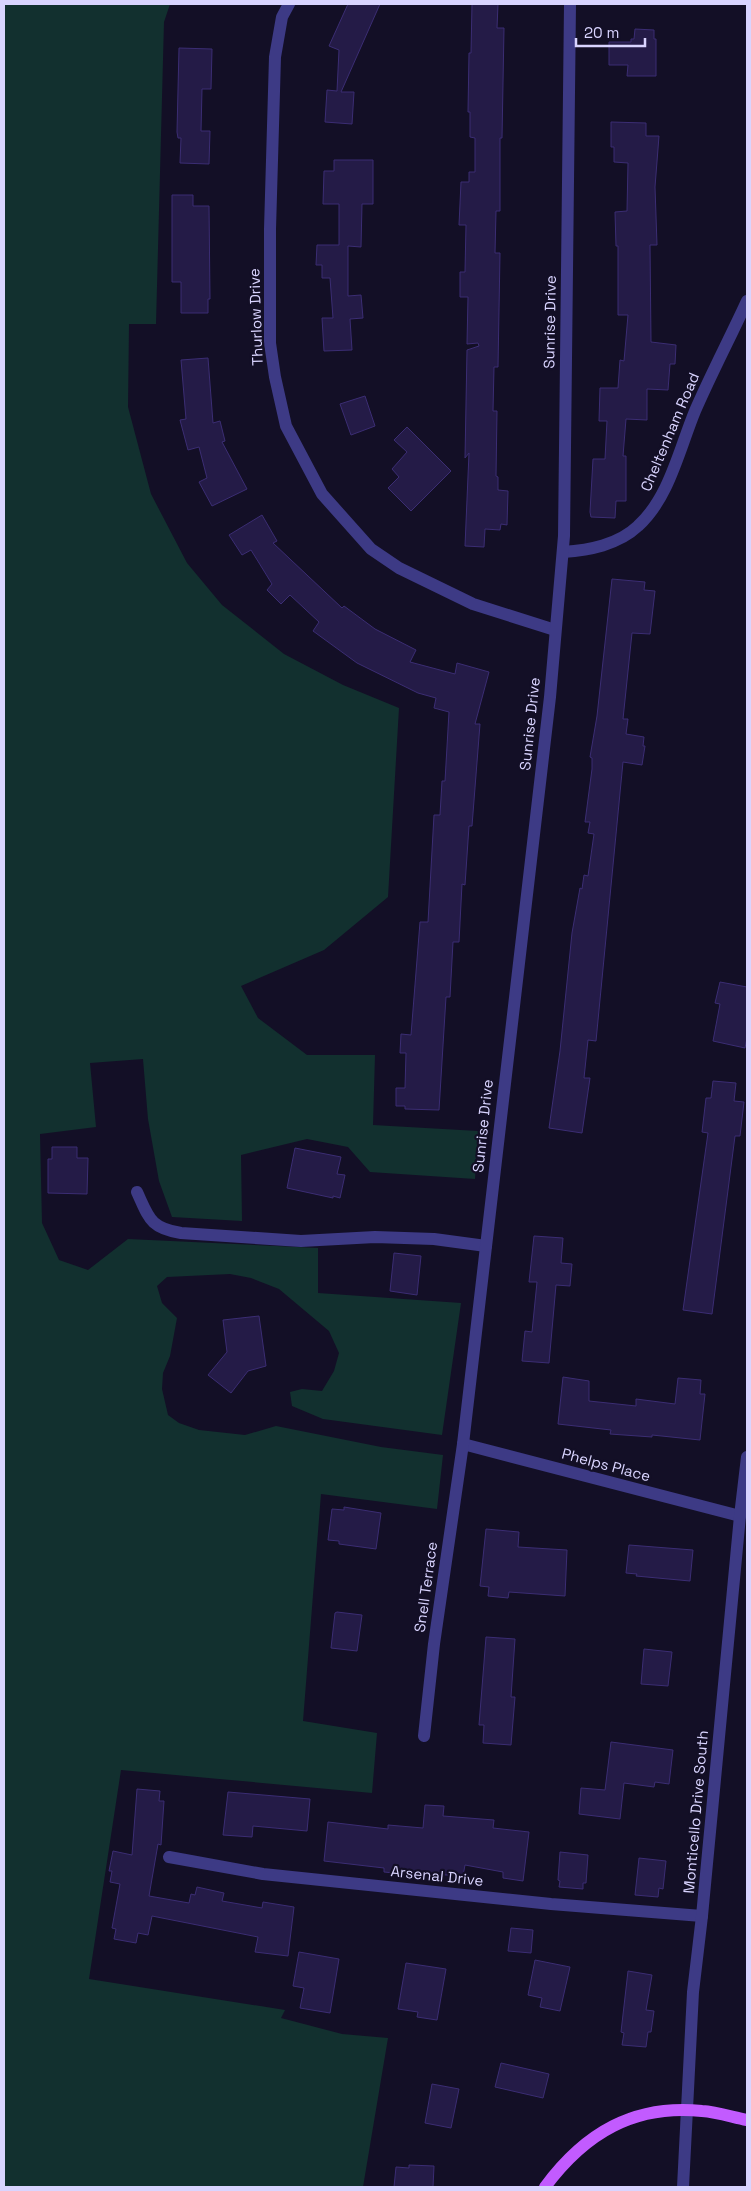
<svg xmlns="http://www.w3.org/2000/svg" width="751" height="2191" font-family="'Space Grotesk',sans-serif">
<rect width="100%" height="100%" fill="#130f26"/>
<path fill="#12302f" d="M 4,4 L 170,4 L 164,22 L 156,324 L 129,324 L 128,407 L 151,494 L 187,563 L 222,605 L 284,654 L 343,685 L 399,708 L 388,897 L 324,950 L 241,986 L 258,1018 L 307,1055 L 375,1055 L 373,1125 L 478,1131 L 475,1179 L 370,1172 L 348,1147 L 307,1139 L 241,1155 L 242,1221 L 172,1217 L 159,1181 L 148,1119 L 143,1059 L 90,1063 L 96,1127 L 40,1134 L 42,1223 L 59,1260 L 88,1270 L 128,1239 L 318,1248 L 318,1293 L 461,1303 L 442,1435 L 323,1419 L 292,1406 L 290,1392 L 302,1389 L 322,1391 L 334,1371 L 339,1353 L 329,1331 L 279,1289 L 251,1278 L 230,1274 L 167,1277 L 157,1286 L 162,1303 L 177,1318 L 170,1356 L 163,1373 L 162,1389 L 168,1415 L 179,1423 L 199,1430 L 245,1435 L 276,1426 L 381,1447 L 443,1455 L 437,1509 L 321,1494 L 303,1721 L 377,1733 L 372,1793 L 121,1770 L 89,1979 L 285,2010 L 281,2018 L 342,2034 L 388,2038 L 363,2187 L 4,2187 Z"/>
<g fill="#241b47" stroke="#3b2d73">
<path d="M 348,4 L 380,4 L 341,92 L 354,92 L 352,124 L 325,122 L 327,90 L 337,91 L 339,50 L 329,46 Z"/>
<path d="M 472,4 L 498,4 L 497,28 L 504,28 L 502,138 L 500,138 L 500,211 L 496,211 L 495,253 L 500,253 L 498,367 L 494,367 L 493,411 L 497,411 L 496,476 L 498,477 L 498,490 L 508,491 L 507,525 L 501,524 L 500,530 L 485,529 L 484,547 L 465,546 L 469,453 L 465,458 L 467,350 L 479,346 L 478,343 L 467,344 L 468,297 L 460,297 L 460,272 L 465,272 L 466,225 L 459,225 L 461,182 L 469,182 L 469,172 L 475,172 L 475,138 L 470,137 L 470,112 L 468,112 L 469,53 L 471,53 Z"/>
<path d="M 635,29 L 654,30 L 654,39 L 656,39 L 656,76 L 627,76 L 628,65 L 609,65 L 609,42 L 631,42 L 631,39 L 634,39 Z"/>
<path d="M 179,48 L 212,49 L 211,89 L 202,89 L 201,131 L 210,131 L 209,164 L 180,163 L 181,138 L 178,138 L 177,132 Z"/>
<path d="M 611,122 L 646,123 L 646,136 L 659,136 L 655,187 L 657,245 L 650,245 L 651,342 L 676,345 L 675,364 L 670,364 L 668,390 L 647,389 L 647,420 L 626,419 L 623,456 L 626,456 L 626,501 L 616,501 L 615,518 L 591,517 L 590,512 L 593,459 L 605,459 L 607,421 L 599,421 L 600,388 L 618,388 L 620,360 L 624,361 L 628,315 L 618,315 L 618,246 L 616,246 L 615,212 L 627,211 L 628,163 L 614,162 L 614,147 L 611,147 Z"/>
<path d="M 334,160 L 373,160 L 373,204 L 362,204 L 361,247 L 348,246 L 348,296 L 361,295 L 363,318 L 350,319 L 352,350 L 324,351 L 322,318 L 333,318 L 330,278 L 322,278 L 322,265 L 316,265 L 317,245 L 339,245 L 339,204 L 323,204 L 324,171 L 334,171 Z"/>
<path d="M 172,195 L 193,195 L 193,206 L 209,206 L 210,299 L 208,299 L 208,313 L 181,313 L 181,282 L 172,282 Z"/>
<path d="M 208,358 L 213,423 L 220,421 L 225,441 L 222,442 L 247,489 L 212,506 L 199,482 L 207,478 L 199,447 L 188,450 L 180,420 L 186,419 L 181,360 Z"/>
<path d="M 365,396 L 375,426 L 351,435 L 340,404 Z"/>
<path d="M 407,427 L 451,471 L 411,511 L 388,488 L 399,477 L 392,469 L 407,452 L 394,440 Z"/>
<path d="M 262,515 L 277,541 L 273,543 L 342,608 L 344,606 L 375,629 L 416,650 L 410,662 L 455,674 L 457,663 L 489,672 L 475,724 L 480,724 L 472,826 L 469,826 L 465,885 L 462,884 L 459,942 L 453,942 L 450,997 L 446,997 L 439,1110 L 405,1109 L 405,1106 L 396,1106 L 396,1088 L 405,1088 L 406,1053 L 400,1053 L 401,1034 L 411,1035 L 420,922 L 428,922 L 434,815 L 440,815 L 442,781 L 445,781 L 449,712 L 434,708 L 436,698 L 418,693 L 357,663 L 313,631 L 319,622 L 290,595 L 281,604 L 267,590 L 272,584 L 251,550 L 242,555 L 229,535 Z"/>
<path d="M 612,579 L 645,582 L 644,590 L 655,591 L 650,634 L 632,633 L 623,719 L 628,719 L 626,734 L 644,737 L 643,746 L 645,746 L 642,765 L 623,762 L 596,1041 L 588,1040 L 584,1078 L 590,1078 L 582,1133 L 549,1128 L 560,1051 L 572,933 L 580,888 L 582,889 L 584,875 L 588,876 L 594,834 L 588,833 L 590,822 L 585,822 L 592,769 L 592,758 L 590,757 L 597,716 Z"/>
<path d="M 720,982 L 747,987 L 747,1038 L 745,1048 L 713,1041 L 720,1004 L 715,1003 Z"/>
<path d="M 713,1081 L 736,1083 L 734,1101 L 744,1102 L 740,1136 L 735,1136 L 712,1314 L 683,1310 L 708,1133 L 702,1132 L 706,1098 L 711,1098 Z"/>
<path d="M 52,1147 L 77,1147 L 77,1158 L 88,1158 L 87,1194 L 48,1193 L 48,1159 L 52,1159 Z"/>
<path d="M 295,1148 L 341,1157 L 337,1174 L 345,1175 L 340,1198 L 333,1196 L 333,1198 L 287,1188 Z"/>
<path d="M 534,1236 L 563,1238 L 561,1263 L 572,1264 L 570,1286 L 556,1285 L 549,1363 L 522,1361 L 525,1331 L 532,1332 L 537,1282 L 529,1282 Z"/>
<path d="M 394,1253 L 421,1256 L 417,1295 L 390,1291 Z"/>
<path d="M 259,1316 L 266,1366 L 248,1371 L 231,1393 L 208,1375 L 227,1352 L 223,1320 Z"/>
<path d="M 563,1377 L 589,1381 L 589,1401 L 636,1406 L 636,1399 L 675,1404 L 678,1378 L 701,1380 L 700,1394 L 705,1394 L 700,1440 L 652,1435 L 652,1437 L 610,1434 L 611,1430 L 558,1424 Z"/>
<path d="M 344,1507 L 381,1513 L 376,1549 L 339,1544 L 339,1541 L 328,1540 L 332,1509 L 344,1510 Z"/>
<path d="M 486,1529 L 519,1532 L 518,1547 L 567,1550 L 565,1596 L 509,1592 L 508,1598 L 488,1596 L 489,1587 L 480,1586 Z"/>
<path d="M 629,1545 L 693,1550 L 690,1581 L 636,1576 L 637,1574 L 626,1573 Z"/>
<path d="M 337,1612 L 362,1615 L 357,1651 L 331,1648 L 335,1613 Z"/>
<path d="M 486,1637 L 515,1639 L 511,1697 L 515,1697 L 511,1745 L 483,1743 L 484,1725 L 479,1725 Z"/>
<path d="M 644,1649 L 672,1652 L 668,1686 L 641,1684 Z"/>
<path d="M 611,1742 L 673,1750 L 669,1784 L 655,1782 L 654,1787 L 624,1783 L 620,1819 L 579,1814 L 581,1788 L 605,1790 Z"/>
<path d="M 137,1789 L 160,1791 L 159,1801 L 164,1801 L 161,1845 L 158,1844 L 149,1896 L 189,1903 L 191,1894 L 195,1895 L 197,1887 L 224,1893 L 222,1901 L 262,1908 L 263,1902 L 294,1907 L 288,1956 L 255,1952 L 258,1937 L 152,1916 L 148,1935 L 138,1933 L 136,1943 L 114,1939 L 116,1929 L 112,1928 L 120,1884 L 110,1882 L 112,1871 L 109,1871 L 113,1851 L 132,1855 Z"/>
<path d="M 228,1792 L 310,1799 L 307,1831 L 253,1826 L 252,1837 L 223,1835 Z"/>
<path d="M 425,1805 L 444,1806 L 443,1816 L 494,1820 L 493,1828 L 529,1832 L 523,1881 L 503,1878 L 503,1872 L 465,1865 L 463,1876 L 414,1873 L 414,1875 L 384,1872 L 384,1868 L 324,1861 L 328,1822 L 388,1829 L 388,1825 L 423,1828 Z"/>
<path d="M 560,1852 L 588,1855 L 586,1883 L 583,1883 L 583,1889 L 559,1887 L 560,1881 L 558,1880 Z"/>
<path d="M 639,1858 L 666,1861 L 663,1889 L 659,1888 L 658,1897 L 635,1895 Z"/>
<path d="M 511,1928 L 533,1930 L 531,1953 L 508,1951 Z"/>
<path d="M 299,1952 L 339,1959 L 330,2013 L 300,2008 L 304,1988 L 293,1986 Z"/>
<path d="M 535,1960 L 570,1967 L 560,2011 L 540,2007 L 542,1998 L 528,1995 Z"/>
<path d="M 406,1963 L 446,1969 L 437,2020 L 417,2017 L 418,2012 L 398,2009 Z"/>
<path d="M 628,1971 L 652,1975 L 646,2010 L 654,2011 L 651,2032 L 648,2032 L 646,2047 L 622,2045 L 624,2033 L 621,2032 Z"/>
<path d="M 501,2063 L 549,2074 L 543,2098 L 495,2087 Z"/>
<path d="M 432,2084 L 459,2089 L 451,2128 L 425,2123 Z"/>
<path d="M 409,2165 L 434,2166 L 433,2187 L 394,2187 L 396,2167 L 409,2168 Z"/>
</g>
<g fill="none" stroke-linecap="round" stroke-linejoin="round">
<path stroke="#3d3a85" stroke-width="12" d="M 137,1192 C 149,1218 150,1228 181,1233 L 301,1241 L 375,1237 L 434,1239 L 486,1246"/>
<g stroke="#3d3a85" stroke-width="12">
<path d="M 289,4 L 282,17 L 275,57 L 270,229 L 270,343 L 275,377 L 286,426 L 322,494 L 371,549 L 399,568 L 473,604 L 555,630"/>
<path d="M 563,552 C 589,550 618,545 638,526 C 669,498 679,450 695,411 C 711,374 730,338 747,301"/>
<path d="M 463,1444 L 740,1516"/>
<path d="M 424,1736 L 434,1644 L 463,1444 L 550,697 L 564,536 L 570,4"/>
<path d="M 169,1857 L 263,1874 L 551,1904 L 702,1916"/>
<path d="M 683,2187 L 693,1992 L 702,1916 L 740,1516 L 747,1457"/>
</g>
<path stroke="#c25bff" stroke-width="12" d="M 545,2187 C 585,2133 634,2104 702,2111 C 717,2112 732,2117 747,2120"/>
</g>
<g text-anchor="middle" stroke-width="4.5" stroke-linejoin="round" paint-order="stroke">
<g font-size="15" fill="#d9d4ff" stroke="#130f26">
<text transform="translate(256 317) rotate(-92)" y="5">Thurlow Drive</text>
<text transform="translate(550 322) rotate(-89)" y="5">Sunrise Drive</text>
<text transform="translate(670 432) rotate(-67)" y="5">Cheltenham Road</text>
<text transform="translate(530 724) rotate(-84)" y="5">Sunrise Drive</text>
<text transform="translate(483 1126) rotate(-84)" y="5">Sunrise Drive</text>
<text transform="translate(606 1465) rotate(15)" y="5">Phelps Place</text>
<text transform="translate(426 1587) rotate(-82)" y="5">Snell Terrace</text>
<text transform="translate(696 1812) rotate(-85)" y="5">Monticello Drive South</text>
<text transform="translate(437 1876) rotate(6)" y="5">Arsenal Drive</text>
</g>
</g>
<rect width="751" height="2191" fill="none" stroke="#d9d4ff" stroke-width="10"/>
<path d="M576 38v8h69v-8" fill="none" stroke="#d9d4ff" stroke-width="2.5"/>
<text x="584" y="38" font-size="15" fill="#d9d4ff" stroke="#130f26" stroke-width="4" paint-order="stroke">20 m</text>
</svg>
